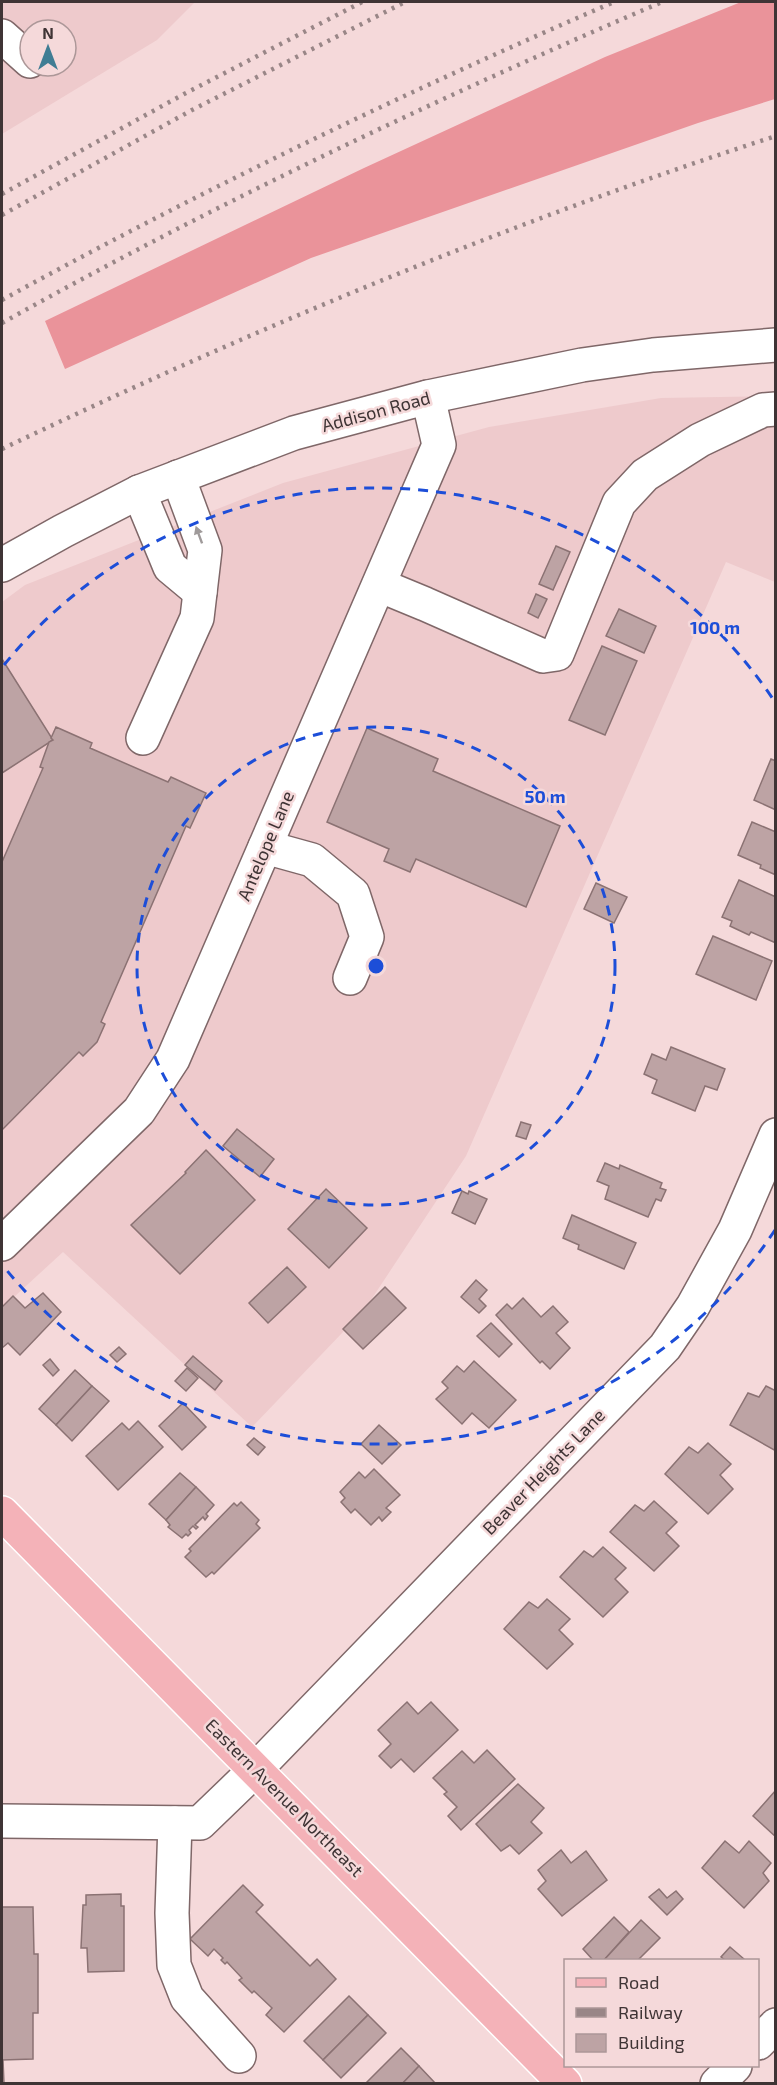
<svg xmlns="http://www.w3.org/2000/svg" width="777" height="2085" font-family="'Exo 2',sans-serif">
<rect width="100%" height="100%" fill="#f5d9da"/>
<g fill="#eecacc" fill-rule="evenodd">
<path d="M 2,2 L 195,2 L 157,40 L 2,134 ZM 30,30 L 66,30 L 66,66 L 30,66 Z"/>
<path d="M 775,396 L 775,582 L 726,562 L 466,1156 L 365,1309 L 252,1427 L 63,1252 L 2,1308 L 2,602 L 25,585 L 283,483 L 489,427 L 661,398 Z"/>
</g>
<path fill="#ea939a" d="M 741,2 L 775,2 L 775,99 L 698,123 L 311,258 L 65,369 L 45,321 L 364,168 L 605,57 Z"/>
<g fill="#bda3a4" stroke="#8b7273" stroke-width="1.5">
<path d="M 556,546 L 570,552 L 553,590 L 539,584 Z"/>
<path d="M 536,594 L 547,599 L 538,618 L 528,613 Z"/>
<path d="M 619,609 L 656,626 L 644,653 L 606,636 Z"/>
<path d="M 602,646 L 637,661 L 605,735 L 569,720 Z"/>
<path d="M 2,659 L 53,740 L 2,773 Z"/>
<path d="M 56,727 L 92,743 L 90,748 L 168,782 L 171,777 L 206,793 L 190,828 L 186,826 L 101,1022 L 105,1024 L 97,1042 L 83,1056 L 79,1052 L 2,1130 L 2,862 L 43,768 L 40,767 L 49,742 L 53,740 L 51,738 Z"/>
<path d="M 367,728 L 438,759 L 433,771 L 560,826 L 526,907 L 416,859 L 410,872 L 384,861 L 389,849 L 327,822 Z"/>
<path d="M 771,759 L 776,761 L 776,810 L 754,800 Z"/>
<path d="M 752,822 L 776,832 L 776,875 L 760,868 L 761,865 L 738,855 Z"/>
<path d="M 739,880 L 776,897 L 776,943 L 751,932 L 749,935 L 730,926 L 732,921 L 722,917 Z"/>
<path d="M 596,883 L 627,897 L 614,923 L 584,909 Z"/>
<path d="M 713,936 L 772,961 L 756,1000 L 696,974 Z"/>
<path d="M 671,1047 L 725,1069 L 717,1090 L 705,1086 L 695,1111 L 652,1093 L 657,1080 L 644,1074 L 652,1054 L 666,1060 Z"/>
<path d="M 521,1122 L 531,1125 L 526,1139 L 516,1136 Z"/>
<path d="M 237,1129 L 274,1159 L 260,1177 L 223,1146 Z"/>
<path d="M 206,1150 L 255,1200 L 180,1274 L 131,1225 L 186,1173 L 185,1172 Z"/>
<path d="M 605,1163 L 619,1169 L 620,1165 L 662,1183 L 660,1188 L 666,1190 L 661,1201 L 656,1199 L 648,1217 L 605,1199 L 609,1186 L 597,1181 Z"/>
<path d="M 326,1189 L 367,1228 L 329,1268 L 288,1229 Z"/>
<path d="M 462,1191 L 468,1194 L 469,1191 L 487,1199 L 475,1224 L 452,1213 Z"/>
<path d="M 572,1215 L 636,1243 L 624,1269 L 578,1249 L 579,1245 L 563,1238 Z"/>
<path d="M 287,1267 L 306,1287 L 268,1323 L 249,1303 Z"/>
<path d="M 476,1280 L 487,1290 L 479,1299 L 486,1306 L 479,1313 L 461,1297 Z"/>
<path d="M 385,1287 L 406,1308 L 363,1349 L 343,1329 Z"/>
<path d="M 43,1293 L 61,1312 L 20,1355 L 8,1343 L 2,1348 L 2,1307 L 13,1296 L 25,1308 Z"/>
<path d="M 523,1298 L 541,1317 L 553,1306 L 568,1322 L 556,1333 L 570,1348 L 550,1369 L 542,1361 L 540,1363 L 496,1315 L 507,1304 L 512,1309 Z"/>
<path d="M 491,1323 L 512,1344 L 499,1357 L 477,1336 Z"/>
<path d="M 119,1347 L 126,1354 L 117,1362 L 110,1355 Z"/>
<path d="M 193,1356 L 222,1381 L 215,1390 L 185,1365 Z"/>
<path d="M 50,1359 L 59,1370 L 53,1376 L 43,1365 Z"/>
<path d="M 474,1361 L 516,1400 L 489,1428 L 472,1413 L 462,1424 L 436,1399 L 448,1388 L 442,1382 L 457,1366 L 464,1372 Z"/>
<path d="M 187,1368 L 198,1378 L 186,1391 L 175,1381 Z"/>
<path d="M 75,1370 L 92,1386 L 56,1425 L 39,1409 Z"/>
<path d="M 92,1386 L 109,1401 L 72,1441 L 56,1425 Z"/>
<path d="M 766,1386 L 776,1391 L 776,1451 L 730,1425 L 748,1393 L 759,1397 Z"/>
<path d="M 183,1403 L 206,1427 L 182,1450 L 159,1426 Z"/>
<path d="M 138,1421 L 163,1447 L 118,1490 L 86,1456 L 122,1423 L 129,1430 Z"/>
<path d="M 379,1425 L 401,1445 L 382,1464 L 361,1444 Z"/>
<path d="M 254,1438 L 265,1447 L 258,1455 L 247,1445 Z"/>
<path d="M 708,1443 L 731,1464 L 720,1475 L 733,1489 L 708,1514 L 665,1474 L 689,1447 L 698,1453 Z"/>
<path d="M 374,1469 L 400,1495 L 386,1508 L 391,1512 L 382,1521 L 379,1517 L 371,1525 L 355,1509 L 351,1513 L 341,1502 L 345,1498 L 340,1492 L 359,1472 L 365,1478 Z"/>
<path d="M 180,1473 L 196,1487 L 166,1520 L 149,1504 Z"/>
<path d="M 196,1487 L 214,1505 L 206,1514 L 208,1516 L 205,1520 L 203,1517 L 195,1525 L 198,1527 L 196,1529 L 193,1526 L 189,1530 L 191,1533 L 188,1536 L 186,1534 L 182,1538 L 168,1527 L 170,1525 L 166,1520 Z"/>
<path d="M 654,1501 L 677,1522 L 666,1533 L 679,1546 L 654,1571 L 610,1532 L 635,1505 L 644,1511 Z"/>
<path d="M 241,1502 L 259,1520 L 256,1524 L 260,1528 L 214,1574 L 212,1572 L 206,1577 L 185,1557 L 191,1551 L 189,1549 L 234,1503 L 237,1506 Z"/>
<path d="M 603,1547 L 626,1568 L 615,1579 L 628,1592 L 603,1617 L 560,1577 L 584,1551 L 593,1557 Z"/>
<path d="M 547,1599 L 570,1619 L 559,1630 L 573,1644 L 547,1669 L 504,1629 L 529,1602 L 538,1608 Z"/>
<path d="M 407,1702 L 418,1714 L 431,1702 L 458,1730 L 414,1772 L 401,1759 L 391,1768 L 379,1756 L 391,1744 L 378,1730 Z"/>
<path d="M 487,1750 L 515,1779 L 461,1830 L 448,1816 L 457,1807 L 444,1794 L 447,1792 L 433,1778 L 462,1751 L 474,1763 Z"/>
<path d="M 518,1784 L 544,1808 L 531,1822 L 542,1833 L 519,1854 L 510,1845 L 501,1851 L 476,1824 Z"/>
<path d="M 776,1790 L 776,1837 L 753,1816 Z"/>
<path d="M 725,1841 L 739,1853 L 749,1841 L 771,1863 L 763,1873 L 769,1881 L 744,1908 L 702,1868 Z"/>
<path d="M 561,1850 L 571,1863 L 586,1851 L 607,1880 L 562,1916 L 538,1889 L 546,1881 L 538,1870 Z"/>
<path d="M 243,1885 L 263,1905 L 256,1912 L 310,1966 L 317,1959 L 336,1979 L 284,2032 L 266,2015 L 272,2008 L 254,1991 L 252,1993 L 239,1980 L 242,1978 L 227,1962 L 225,1964 L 221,1960 L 223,1958 L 214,1949 L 208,1956 L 190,1939 Z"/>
<path d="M 659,1889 L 667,1898 L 676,1891 L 683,1899 L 667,1915 L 649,1897 Z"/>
<path d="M 121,1894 L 121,1906 L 124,1906 L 124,1971 L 88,1972 L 87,1948 L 81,1948 L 83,1905 L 86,1905 L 86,1895 Z"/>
<path d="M 2,1907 L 33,1907 L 34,1954 L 38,1954 L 38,2013 L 33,2013 L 33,2059 L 2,2060 Z"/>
<path d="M 614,1917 L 629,1932 L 604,1960 L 593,1960 L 583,1949 Z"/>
<path d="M 641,1920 L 660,1938 L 638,1960 L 604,1960 Z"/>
<path d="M 730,1947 L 744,1959 L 744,1960 L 725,1960 L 721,1957 Z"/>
<path d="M 349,1996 L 368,2015 L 323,2060 L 304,2041 Z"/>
<path d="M 368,2015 L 386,2033 L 341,2078 L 323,2060 Z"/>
<path d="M 401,2048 L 419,2066 L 402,2084 L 365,2084 Z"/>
<path d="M 2,2060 L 3,2060 L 4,2084 L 2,2084 Z"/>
<path d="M 419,2066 L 436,2084 L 402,2084 Z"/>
</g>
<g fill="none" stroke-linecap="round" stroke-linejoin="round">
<g stroke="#7f6768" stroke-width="36">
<g id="minor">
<path d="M 2,36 L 30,61"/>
<path d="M 139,492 L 170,567 L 200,592"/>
<path d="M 2,565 L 63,531 L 139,492 L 294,433 L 428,397 L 582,365 L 653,355 L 776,345"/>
<path d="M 379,585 L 425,604 L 543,656 L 557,654 L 619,503 L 645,475 L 700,440 L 763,410 L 776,409"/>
<path d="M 143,738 L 197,618 L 205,550 L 178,477"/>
<path d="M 265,847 L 312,860 L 353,894 L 367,937 L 350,978"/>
<path d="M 2,1244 L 139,1111 L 173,1059 L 439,445 L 428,397"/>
<path d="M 2,1821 L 200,1823 L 256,1769 L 665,1347 L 693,1306 L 735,1230 L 776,1135"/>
<path d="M 175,1823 L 172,1913 L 174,1965 L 187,1998 L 239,2056"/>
<path d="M 758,2043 L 776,2025"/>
<path d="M 717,2084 L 735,2066"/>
</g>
</g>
<g stroke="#fff" stroke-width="36">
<path id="major" d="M 2,1513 L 565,2084"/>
</g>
<use href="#minor" stroke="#fff" stroke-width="33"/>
<use href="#major" stroke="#f4b2b8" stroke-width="33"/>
<g stroke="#998687" stroke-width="4.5" stroke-dasharray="3 6" stroke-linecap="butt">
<path d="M 2,194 L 184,94 L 362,2"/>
<path d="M 2,215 L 192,110 L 405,2"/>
<path d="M 2,300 C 200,191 405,92 614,2"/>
<path d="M 2,323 C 215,204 437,98 662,2"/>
<path d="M 2,449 C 253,329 510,222 776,136"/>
</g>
</g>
<defs><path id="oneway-solid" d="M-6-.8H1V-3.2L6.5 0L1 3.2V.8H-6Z" transform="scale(1.5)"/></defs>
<use fill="#9f9a9a" href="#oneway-solid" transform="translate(199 535) rotate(-110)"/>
<g fill="none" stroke="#1d4ed8" stroke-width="3" stroke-dasharray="10 8">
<circle cx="376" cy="966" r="239"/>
<path d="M775 1230A479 479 0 0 1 4 1267M4 665A479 479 0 0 1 775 702"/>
</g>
<g text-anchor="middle" stroke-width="5" stroke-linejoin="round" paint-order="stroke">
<g font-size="18" fill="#3f3435" stroke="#f5d9da">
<text transform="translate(376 412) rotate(-15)" y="6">Addison Road</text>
<text transform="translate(266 846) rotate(-67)" y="6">Antelope Lane</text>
<text transform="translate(544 1472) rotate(-46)" y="6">Beaver Heights Lane</text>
<text transform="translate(284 1798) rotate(45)" y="6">Eastern Avenue Northeast</text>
</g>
</g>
<circle cx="376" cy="966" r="9" fill="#1d4ed8" stroke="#f5d9da" stroke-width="3"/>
<g font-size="18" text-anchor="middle" font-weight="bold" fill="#1d4ed8" stroke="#f5d9da" stroke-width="5" stroke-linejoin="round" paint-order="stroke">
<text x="715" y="634">100 m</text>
<text x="545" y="803">50 m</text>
</g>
<rect width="777" height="2085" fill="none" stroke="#3f3435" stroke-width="6"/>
<rect x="564" y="1959" width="195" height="108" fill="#f5d9da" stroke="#ac9798" stroke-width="1.5"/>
<rect x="576" y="1978" width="30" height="9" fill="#f4b2b8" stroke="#ac9798" stroke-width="1.5"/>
<text x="618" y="1989" font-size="18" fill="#3f3435">Road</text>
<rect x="576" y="2008" width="30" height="9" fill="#998687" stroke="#ac9798" stroke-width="1.5"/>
<text x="618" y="2019" font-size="18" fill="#3f3435">Railway</text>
<rect x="576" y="2034" width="30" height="18" fill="#bda3a4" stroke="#ac9798" stroke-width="1.5"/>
<text x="618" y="2049" font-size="18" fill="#3f3435">Building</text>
<g transform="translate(48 48)"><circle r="28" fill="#f5d9da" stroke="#ac9798" stroke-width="1.5"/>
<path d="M0-4.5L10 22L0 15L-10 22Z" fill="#407d94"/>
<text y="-9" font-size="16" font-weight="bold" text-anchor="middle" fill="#3f3435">N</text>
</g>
</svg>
